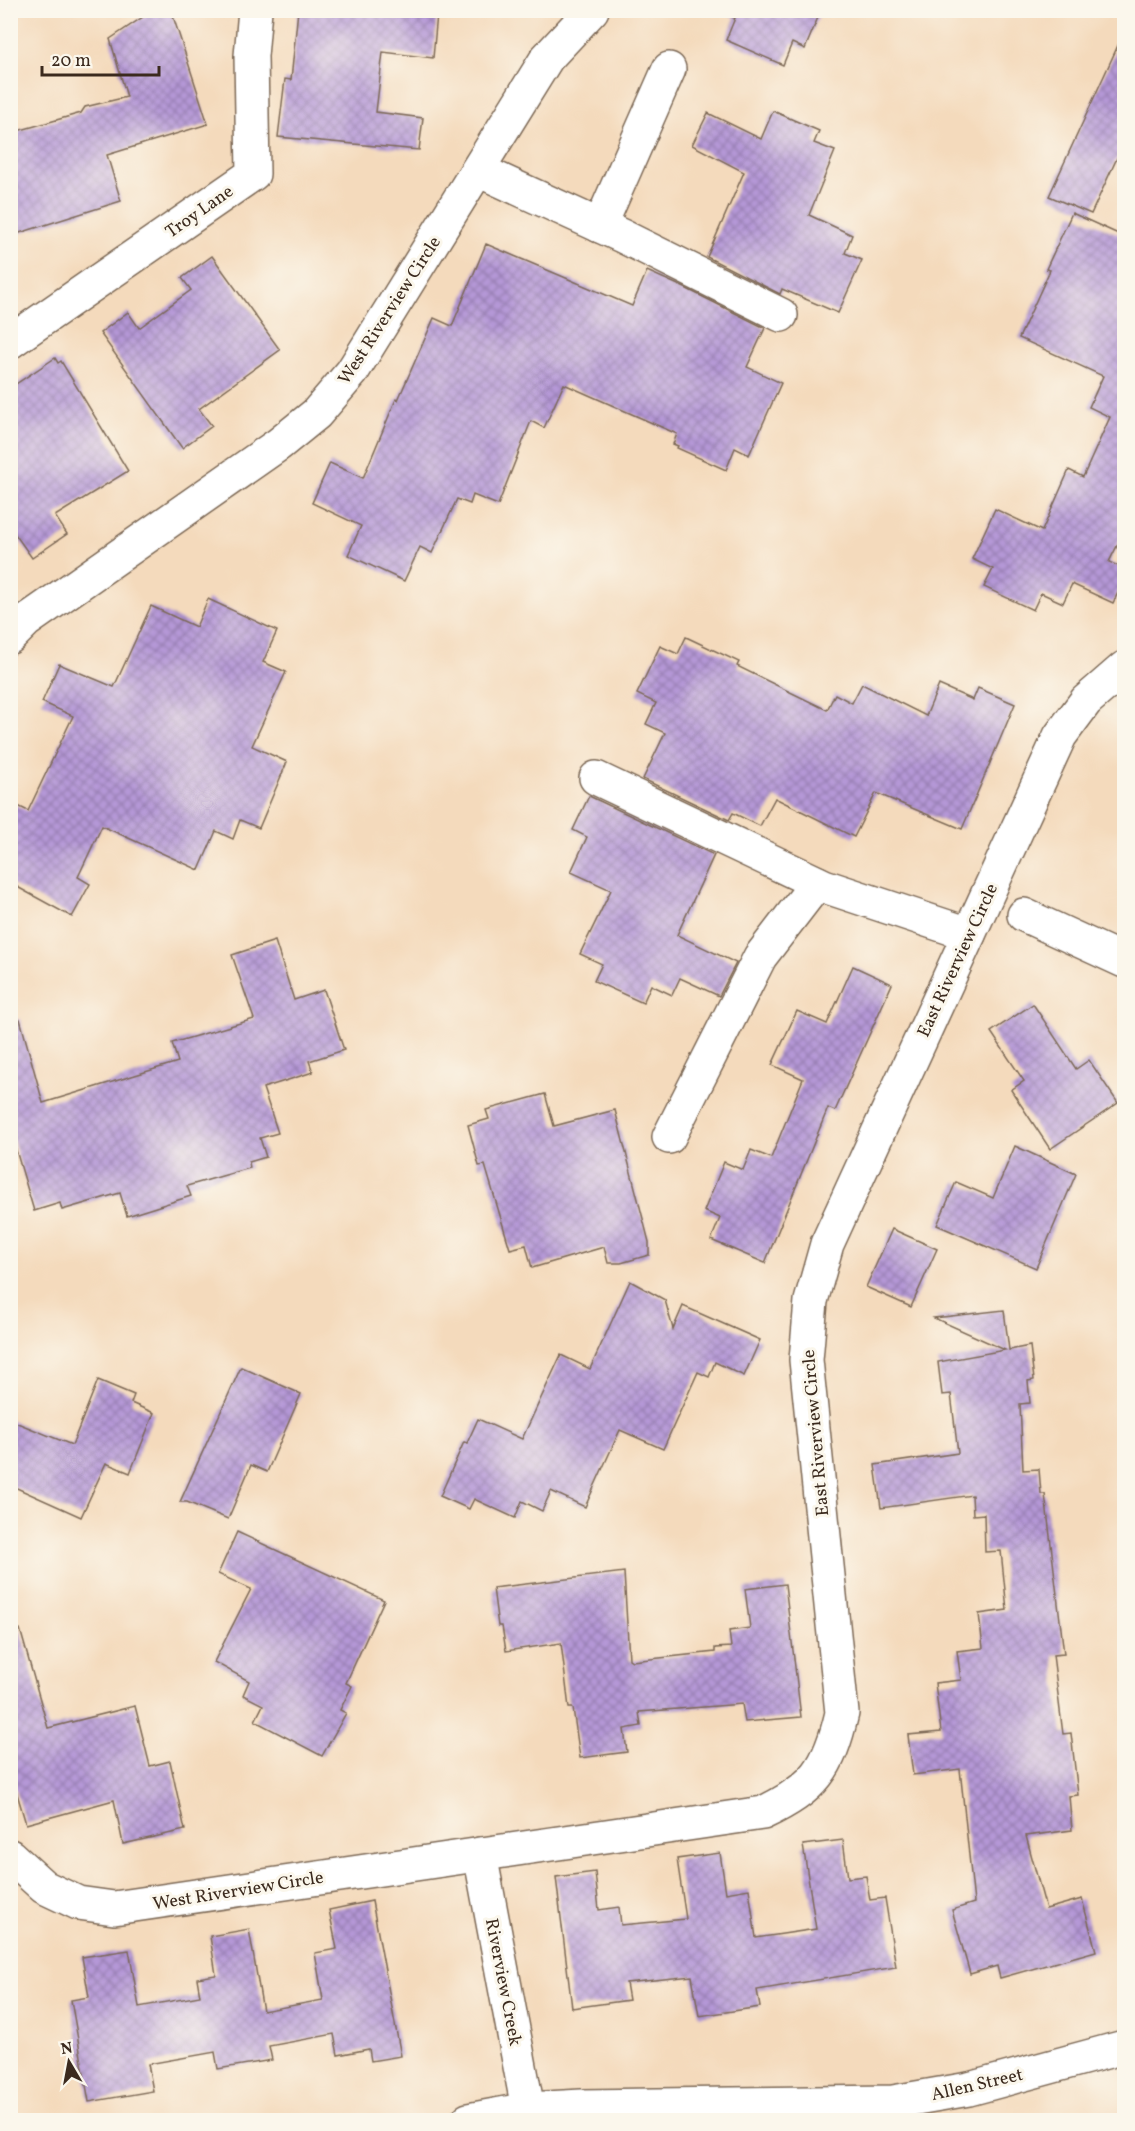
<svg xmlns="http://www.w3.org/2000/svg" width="1135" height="2131" font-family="Vollkorn,serif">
<defs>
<pattern id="building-cross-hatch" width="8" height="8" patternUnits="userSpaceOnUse" patternTransform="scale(1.5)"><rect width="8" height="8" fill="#b598d7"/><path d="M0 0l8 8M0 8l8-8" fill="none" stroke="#947cae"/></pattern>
</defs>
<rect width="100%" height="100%" fill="#fbf7ec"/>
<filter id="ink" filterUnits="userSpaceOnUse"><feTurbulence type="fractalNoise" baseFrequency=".0167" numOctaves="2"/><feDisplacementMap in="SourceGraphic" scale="12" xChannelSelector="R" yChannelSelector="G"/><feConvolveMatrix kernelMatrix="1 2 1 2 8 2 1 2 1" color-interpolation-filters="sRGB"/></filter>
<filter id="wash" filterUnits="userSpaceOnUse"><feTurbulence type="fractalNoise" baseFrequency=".008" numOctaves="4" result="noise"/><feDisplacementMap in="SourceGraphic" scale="24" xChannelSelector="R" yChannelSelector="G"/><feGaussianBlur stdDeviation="1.35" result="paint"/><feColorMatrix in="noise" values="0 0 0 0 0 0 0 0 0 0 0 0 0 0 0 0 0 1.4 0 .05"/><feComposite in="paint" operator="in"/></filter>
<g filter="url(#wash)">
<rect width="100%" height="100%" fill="#f4dabc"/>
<g id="blocks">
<g fill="url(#building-cross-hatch)">
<path d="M 158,10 L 171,10 L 208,124 L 107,155 L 121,201 L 10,236 L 10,133 L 81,113 L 85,107 L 127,97 L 110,39 L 146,15 Z"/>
<path d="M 298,10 L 408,10 L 437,14 L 433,58 L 383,52 L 376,112 L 423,118 L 419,150 L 278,137 L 285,79 L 291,80 Z"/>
<path d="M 717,10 L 821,10 L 805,49 L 792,43 L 783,65 L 726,40 L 735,18 Z"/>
<path d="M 1125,30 L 1125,162 L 1117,158 L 1091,214 L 1049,196 Z"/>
<path d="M 773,111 L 819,131 L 814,143 L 835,151 L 809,215 L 852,235 L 845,253 L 862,260 L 838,313 L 782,289 L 780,294 L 707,257 L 744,172 L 692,145 L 708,113 L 761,139 Z"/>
<path d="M 1072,213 L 1125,237 L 1125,530 L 1109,562 L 1125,569 L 1125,578 L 1113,603 L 1072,584 L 1063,603 L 1041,593 L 1033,610 L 984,587 L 993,569 L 972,559 L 995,509 L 1042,531 L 1069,470 L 1083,477 L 1110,417 L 1089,407 L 1103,376 L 1019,338 L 1050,270 L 1046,269 Z"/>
<path d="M 486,244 L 632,306 L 647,271 L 685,288 L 765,328 L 747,367 L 781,383 L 749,455 L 735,448 L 726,470 L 677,448 L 678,446 L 673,444 L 677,434 L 564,384 L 544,428 L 531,421 L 498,505 L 473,495 L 470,504 L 457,499 L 432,553 L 420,547 L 404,581 L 348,555 L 361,526 L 312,503 L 330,463 L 363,478 L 396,399 L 398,400 L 434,318 L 452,326 Z"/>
<path d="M 212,256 L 280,350 L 199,409 L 212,426 L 182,448 L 100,333 L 128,312 L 139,328 L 191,290 L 182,278 Z"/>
<path d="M 55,358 L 58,363 L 61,361 L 128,471 L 55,516 L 67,534 L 32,558 L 10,527 L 10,388 Z"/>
<path d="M 208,599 L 277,631 L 263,662 L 286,672 L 252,746 L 287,762 L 259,828 L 240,820 L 233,839 L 216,831 L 199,870 L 102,826 L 78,877 L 90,884 L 72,917 L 10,883 L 10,802 L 28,811 L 73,716 L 42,702 L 59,664 L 114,687 L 151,606 L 196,627 Z"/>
<path d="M 686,637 L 739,662 L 737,666 L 827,710 L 835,694 L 852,703 L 862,684 L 926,716 L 939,685 L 973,700 L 978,688 L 1015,704 L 962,829 L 876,793 L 854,837 L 775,798 L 760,826 L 733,813 L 729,820 L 643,779 L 665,733 L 646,724 L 656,703 L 637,694 L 660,646 L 678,654 Z"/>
<path d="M 589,796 L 714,855 L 677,935 L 736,963 L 719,996 L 680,978 L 672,995 L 651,985 L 643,1003 L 594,981 L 602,964 L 580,954 L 611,890 L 571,872 L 587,837 L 573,830 Z"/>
<path d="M 275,941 L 294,1000 L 324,990 L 344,1050 L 309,1061 L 313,1072 L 263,1088 L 278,1133 L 260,1138 L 266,1157 L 249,1162 L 250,1168 L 187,1186 L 191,1196 L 127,1216 L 120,1193 L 62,1210 L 60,1203 L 34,1211 L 10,1130 L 10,1021 L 20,1019 L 43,1103 L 178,1062 L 172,1043 L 254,1019 L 232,955 Z"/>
<path d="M 853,966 L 892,984 L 835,1111 L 828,1108 L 765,1263 L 711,1240 L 720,1218 L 704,1211 L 724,1162 L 743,1170 L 751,1150 L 771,1158 L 803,1079 L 772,1065 L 797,1011 L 827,1024 Z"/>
<path d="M 1033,1004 L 1076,1069 L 1089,1060 L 1118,1103 L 1050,1149 L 1011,1090 L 1024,1081 L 991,1032 Z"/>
<path d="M 545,1094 L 554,1126 L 615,1110 L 649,1242 L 649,1255 L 621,1263 L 608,1263 L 604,1247 L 532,1268 L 526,1245 L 510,1249 L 485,1165 L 479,1166 L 468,1125 L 489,1119 L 486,1110 Z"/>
<path d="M 1015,1146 L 1076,1174 L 1036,1268 L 937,1225 L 956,1182 L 993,1198 Z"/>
<path d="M 892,1229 L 937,1249 L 911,1307 L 866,1287 Z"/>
<path d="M 630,1281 L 665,1300 L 673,1329 L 683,1306 L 760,1340 L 744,1376 L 715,1362 L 709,1377 L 698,1372 L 663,1449 L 620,1430 L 585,1507 L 551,1491 L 542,1511 L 522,1501 L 515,1518 L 474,1499 L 469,1509 L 440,1496 L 464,1442 L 467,1443 L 478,1419 L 522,1439 L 561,1355 L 590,1369 Z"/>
<path d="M 1004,1310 L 1009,1350 L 1030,1346 L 1034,1380 L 1028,1381 L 1030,1403 L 1020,1404 L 1023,1470 L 1039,1469 L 1041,1494 L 1045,1494 L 1064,1654 L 1053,1655 L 1063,1734 L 1071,1733 L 1078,1795 L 1069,1796 L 1072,1830 L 1026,1836 L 1046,1909 L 1082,1899 L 1096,1951 L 1000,1978 L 997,1966 L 970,1974 L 952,1910 L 974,1903 L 960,1769 L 913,1775 L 908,1735 L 941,1732 L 935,1683 L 961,1680 L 957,1651 L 983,1648 L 979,1614 L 1007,1610 L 1001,1551 L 985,1552 L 984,1514 L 973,1515 L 972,1495 L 881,1508 L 875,1465 L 958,1453 L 951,1394 L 942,1395 L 938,1362 L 1005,1350 L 934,1318 Z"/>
<path d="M 241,1367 L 301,1394 L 267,1472 L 251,1465 L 228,1519 L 187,1502 L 180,1502 Z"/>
<path d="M 98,1380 L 134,1395 L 131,1403 L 154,1413 L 130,1473 L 106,1463 L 81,1517 L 10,1485 L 10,1420 L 72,1445 Z"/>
<path d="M 237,1532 L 384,1600 L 346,1683 L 352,1686 L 340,1710 L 346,1713 L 322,1756 L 255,1721 L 263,1705 L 243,1695 L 249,1681 L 214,1662 L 251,1589 L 218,1574 Z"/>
<path d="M 624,1572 L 629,1659 L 632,1661 L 715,1652 L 715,1648 L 731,1647 L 729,1631 L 750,1628 L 745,1589 L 785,1584 L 801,1717 L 745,1722 L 742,1704 L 639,1712 L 641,1726 L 624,1729 L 627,1752 L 580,1758 L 573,1708 L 569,1708 L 561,1643 L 506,1651 L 502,1626 L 498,1626 L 493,1588 Z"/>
<path d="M 20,1629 L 48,1728 L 135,1706 L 150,1766 L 170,1761 L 185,1830 L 123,1844 L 114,1800 L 26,1824 L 10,1770 L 10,1630 Z"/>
<path d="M 843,1840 L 848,1878 L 866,1876 L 870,1900 L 885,1898 L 896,1967 L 757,1990 L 760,2007 L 699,2016 L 692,1976 L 626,1983 L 629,2000 L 572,2008 L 556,1877 L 595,1872 L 599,1910 L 619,1907 L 621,1925 L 686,1919 L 677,1859 L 720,1853 L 726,1893 L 749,1889 L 756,1938 L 816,1929 L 803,1845 Z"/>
<path d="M 372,1901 L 401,2056 L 371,2061 L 369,2049 L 338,2055 L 334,2034 L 269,2046 L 272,2060 L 218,2069 L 215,2052 L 148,2064 L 153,2091 L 89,2102 L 71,2000 L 89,1997 L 82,1957 L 129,1950 L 139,2007 L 200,1996 L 197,1978 L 216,1975 L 210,1936 L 249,1929 L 263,2011 L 323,2000 L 315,1953 L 337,1949 L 329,1910 Z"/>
</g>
</g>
</g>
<g filter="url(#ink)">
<use href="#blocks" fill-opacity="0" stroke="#7c6855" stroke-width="1.5"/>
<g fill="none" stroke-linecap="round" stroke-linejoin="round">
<g stroke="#7c6855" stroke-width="36">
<g id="minor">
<path d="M 478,170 L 622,236 L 781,315"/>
<path d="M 600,226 L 669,69"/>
<path d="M 10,342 L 253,174 L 251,56 L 255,10"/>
<path d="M 10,637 L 26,621 L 279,444 L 316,414 L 352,372 L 547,58 L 592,10"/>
<path d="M 596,778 L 824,886 L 969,934"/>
<path d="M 1024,915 L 1124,961"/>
<path d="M 669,1137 L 760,957 L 817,883"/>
<path d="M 480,1854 L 528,2109"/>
<path d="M 10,1856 L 44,1887 L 78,1903 L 114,1908 L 763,1813 C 815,1788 829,1769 842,1713 L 806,1360 L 811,1301 L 827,1244 L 1060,736 L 1086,701 L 1124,668"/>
<path d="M 468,2120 L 528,2109 L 582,2106 L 893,2102 L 969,2089 L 1124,2047"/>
</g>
</g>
<use href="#minor" stroke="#fff" stroke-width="33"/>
</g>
</g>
<g text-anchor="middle" stroke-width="6" stroke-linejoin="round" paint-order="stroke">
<g font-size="18" fill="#3b2a1e" stroke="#fbf7ec">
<text transform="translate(199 211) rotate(-35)" y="6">Troy Lane</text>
<text transform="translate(389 310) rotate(-57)" y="6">West Riverview Circle</text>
<text transform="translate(957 960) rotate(-65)" y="6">East Riverview Circle</text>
<text transform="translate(815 1433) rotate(-95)" y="6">East Riverview Circle</text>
<text transform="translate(238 1890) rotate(-9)" y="6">West Riverview Circle</text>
<text transform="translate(504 1982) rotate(79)" y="6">Riverview Creek</text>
<text transform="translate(977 2084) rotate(-13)" y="6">Allen Street</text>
</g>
</g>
<rect width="1135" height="2131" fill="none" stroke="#fbf7ec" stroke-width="36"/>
<g transform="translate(69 2062) rotate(350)" stroke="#fbf7ec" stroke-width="4.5" paint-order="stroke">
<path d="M0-4.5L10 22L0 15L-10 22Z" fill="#3b2a1e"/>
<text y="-9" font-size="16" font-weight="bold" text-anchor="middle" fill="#3b2a1e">N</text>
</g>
<path d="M42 66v9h117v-9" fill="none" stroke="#3b2a1e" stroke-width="3"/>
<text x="51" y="66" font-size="18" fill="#3b2a1e" stroke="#fbf7ec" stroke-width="4.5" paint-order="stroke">20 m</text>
</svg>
